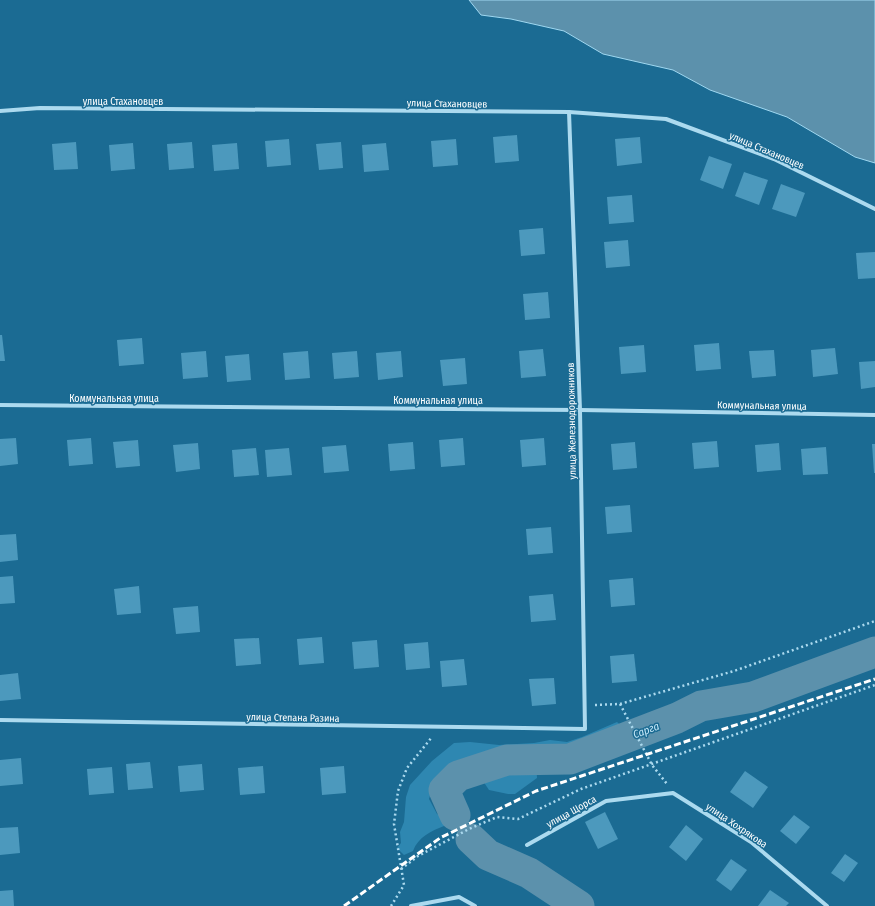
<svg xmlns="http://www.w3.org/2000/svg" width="875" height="906" font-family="'Fira Sans Condensed',sans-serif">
<rect width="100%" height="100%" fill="#1b6b93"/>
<path fill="#2e87b1" d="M 617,722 L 629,733 L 631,736 L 628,746 L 618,747 L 607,743 L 604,746 L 598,749 L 595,755 L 578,760 C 565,754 549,750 536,760 L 537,778 L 515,794 L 508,794 L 489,790 L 481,778 C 465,775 464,787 450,790 L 451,780 L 467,765 L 466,760 L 455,761 C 447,774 433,782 429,799 L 437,814 L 443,817 L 444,826 C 431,831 418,837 413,851 L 404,855 L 397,848 L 401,843 L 400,832 L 404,822 L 406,797 L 410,785 L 432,761 L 454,743 L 470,742 L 499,745 L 534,743 L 550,740 L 567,742 L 582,737 Z"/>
<path fill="#5c91ac" stroke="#9fd8f1" d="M 469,0 L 875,0 L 875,163 L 855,157 L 787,117 L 710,90 L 673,70 L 603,54 L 564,31 L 511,19 L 481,15 Z"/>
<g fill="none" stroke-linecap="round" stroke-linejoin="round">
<g stroke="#5c91ac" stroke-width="31">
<path d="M 455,815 L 444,790 L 458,776 L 507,760 L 570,759 L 677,718 L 701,706 L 753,697 L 875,652"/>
<path d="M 471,839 L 488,855 L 529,873 L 579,906"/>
</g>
</g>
<g fill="#4c99bd">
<path d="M 517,135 L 519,161 L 495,163 L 493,137 Z"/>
<path d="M 640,137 L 642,163 L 617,166 L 615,139 Z"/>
<path d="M 289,139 L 291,165 L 267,167 L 265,141 Z"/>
<path d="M 456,139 L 458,165 L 433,167 L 431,141 Z"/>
<path d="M 76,142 L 78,169 L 54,170 L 52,144 Z"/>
<path d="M 192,142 L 194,168 L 169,170 L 167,144 Z"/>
<path d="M 341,142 L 343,168 L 319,170 L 316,144 Z"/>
<path d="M 133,143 L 135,169 L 111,171 L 109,145 Z"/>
<path d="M 237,143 L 239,169 L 214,171 L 212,145 Z"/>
<path d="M 386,143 L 389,170 L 364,172 L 362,145 Z"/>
<path d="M 709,156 L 732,164 L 723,189 L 700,180 Z"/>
<path d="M 744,172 L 768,180 L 759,205 L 735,196 Z"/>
<path d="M 781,184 L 805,193 L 796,217 L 772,209 Z"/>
<path d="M 632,195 L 634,222 L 609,224 L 607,197 Z"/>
<path d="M 543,228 L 545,254 L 521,256 L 519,230 Z"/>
<path d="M 628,240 L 630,266 L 606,268 L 604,242 Z"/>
<path d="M 875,252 L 875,278 L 858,279 L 856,253 Z"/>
<path d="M 548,292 L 550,318 L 525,320 L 523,294 Z"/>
<path d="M 0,335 L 2,335 L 5,361 L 0,361 Z"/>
<path d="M 142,338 L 144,364 L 119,366 L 117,340 Z"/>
<path d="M 719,343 L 721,369 L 696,371 L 694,345 Z"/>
<path d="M 644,345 L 646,372 L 621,374 L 619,347 Z"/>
<path d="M 835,348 L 838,374 L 813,377 L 811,350 Z"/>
<path d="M 543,349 L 546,376 L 521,378 L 519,351 Z"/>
<path d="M 774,350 L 776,376 L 752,378 L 749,351 Z"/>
<path d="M 206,351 L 208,377 L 183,379 L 181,353 Z"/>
<path d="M 308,351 L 310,378 L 285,380 L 283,353 Z"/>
<path d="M 357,351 L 359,377 L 334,379 L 332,353 Z"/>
<path d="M 401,351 L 403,377 L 378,380 L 376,353 Z"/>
<path d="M 249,354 L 251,380 L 227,382 L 225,356 Z"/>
<path d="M 465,358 L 467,384 L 443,386 L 440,360 Z"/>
<path d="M 875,361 L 875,387 L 861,389 L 859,362 Z"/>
<path d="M 16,438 L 18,464 L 0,466 L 0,439 Z"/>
<path d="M 91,438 L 93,464 L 69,466 L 67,440 Z"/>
<path d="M 463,438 L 465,465 L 441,467 L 439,440 Z"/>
<path d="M 544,438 L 546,465 L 522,467 L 520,440 Z"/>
<path d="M 138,440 L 140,466 L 116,468 L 113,442 Z"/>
<path d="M 717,441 L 719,467 L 694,469 L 692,443 Z"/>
<path d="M 413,442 L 415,469 L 390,471 L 388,444 Z"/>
<path d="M 635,442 L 637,468 L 613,470 L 611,444 Z"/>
<path d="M 198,443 L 200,469 L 176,472 L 173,445 Z"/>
<path d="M 779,443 L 781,470 L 757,472 L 755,445 Z"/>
<path d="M 872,444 L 875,444 L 875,473 L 874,473 Z"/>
<path d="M 346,445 L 349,471 L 324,473 L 322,447 Z"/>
<path d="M 826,447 L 828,474 L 803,475 L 801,449 Z"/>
<path d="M 256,448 L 259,475 L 234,477 L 232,450 Z"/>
<path d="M 289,448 L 292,475 L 267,477 L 265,450 Z"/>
<path d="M 630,505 L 632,532 L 607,534 L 605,507 Z"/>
<path d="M 551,527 L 553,553 L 528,555 L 526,529 Z"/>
<path d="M 16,534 L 18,560 L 0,562 L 0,535 Z"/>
<path d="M 13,576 L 15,603 L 0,604 L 0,577 Z"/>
<path d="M 633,578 L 635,605 L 611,607 L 609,580 Z"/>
<path d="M 139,586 L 141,613 L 117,615 L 114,589 Z"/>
<path d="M 553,594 L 556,620 L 531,622 L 529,596 Z"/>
<path d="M 198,606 L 200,632 L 176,634 L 173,608 Z"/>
<path d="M 322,637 L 324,663 L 299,665 L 297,639 Z"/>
<path d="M 259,638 L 261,664 L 236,666 L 234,639 Z"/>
<path d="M 377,640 L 379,667 L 354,669 L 352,642 Z"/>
<path d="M 428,642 L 430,668 L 406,670 L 404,644 Z"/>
<path d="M 634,654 L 637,681 L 612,683 L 610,656 Z"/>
<path d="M 464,659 L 467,685 L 442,687 L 440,661 Z"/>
<path d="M 18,673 L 21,699 L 0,701 L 0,675 Z"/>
<path d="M 554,678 L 556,704 L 532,706 L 529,679 Z"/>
<path d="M 21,758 L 23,784 L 0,786 L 0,760 Z"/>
<path d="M 150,762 L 153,788 L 128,790 L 126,764 Z"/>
<path d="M 202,764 L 204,790 L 180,792 L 178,766 Z"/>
<path d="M 263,766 L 265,793 L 240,795 L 238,768 Z"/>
<path d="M 344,766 L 346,793 L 322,795 L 320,768 Z"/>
<path d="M 112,767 L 114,793 L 89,795 L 87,769 Z"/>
<path d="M 745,771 L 768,787 L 753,808 L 730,792 Z"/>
<path d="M 605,812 L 618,839 L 598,849 L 585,822 Z"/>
<path d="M 794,815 L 810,827 L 796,844 L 780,831 Z"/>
<path d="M 686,825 L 703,839 L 686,861 L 669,847 Z"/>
<path d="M 18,827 L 20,853 L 0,855 L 0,828 Z"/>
<path d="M 845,854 L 858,863 L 844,882 L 831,873 Z"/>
<path d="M 731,859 L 747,870 L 731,891 L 716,880 Z"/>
<path d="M 13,890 L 14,906 L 0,906 L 0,891 Z"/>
<path d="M 770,890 L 789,903 L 786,906 L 758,906 Z"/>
</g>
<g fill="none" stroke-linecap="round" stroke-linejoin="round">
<g stroke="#acdaef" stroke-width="2.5" stroke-dasharray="2 3" stroke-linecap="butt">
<path d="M 620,704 L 652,765 L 667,784"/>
<path d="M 595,705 L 620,704 L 734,671 L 875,621"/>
<path d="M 401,869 L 418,856 L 469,829 L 497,817 L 518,819 L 581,789 L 875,685"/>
<path d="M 391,906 L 404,885 L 394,824 L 398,791 L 407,768 L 432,737"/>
</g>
<g stroke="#acdaef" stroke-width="4">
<path d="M 0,111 L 40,108 L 569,112 L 666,119 L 774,159 L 875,209"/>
<path d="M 0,405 L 580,410 L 875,415"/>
<path d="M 0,720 L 585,729 L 580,410 L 569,112"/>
<path d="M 527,845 L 606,801 L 673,793 L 751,842 L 827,906"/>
<path d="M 411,906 L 459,897 L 475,906"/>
</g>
<path stroke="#fff" stroke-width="3" stroke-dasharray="7 3" stroke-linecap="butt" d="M 344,906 L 440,838 L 536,791 L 875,679"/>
</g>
<g text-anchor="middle" stroke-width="3" stroke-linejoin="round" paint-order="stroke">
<g font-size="10" fill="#fff" stroke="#1b6b93">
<text x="123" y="105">улица Стахановцев</text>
<text transform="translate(447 103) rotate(1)" y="4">улица Стахановцев</text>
<text transform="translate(767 150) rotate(23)" y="4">улица Стахановцев</text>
<text x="114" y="402">Коммунальная улица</text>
<text x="438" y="404">Коммунальная улица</text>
<text transform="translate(762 405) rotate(1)" y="4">Коммунальная улица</text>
<text transform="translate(571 421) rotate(-91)" y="4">улица Железнодорожников</text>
<text transform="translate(293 717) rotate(1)" y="4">улица Степана Разина</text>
<text transform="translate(571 811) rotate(-29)" y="4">улица Щорса</text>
<text transform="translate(737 825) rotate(34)" y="4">улица Хохрякова</text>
</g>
<g font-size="11" font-style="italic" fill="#c6e8f8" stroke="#1b6b93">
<text transform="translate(646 730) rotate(-21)" y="4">Сарга</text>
</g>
</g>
</svg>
